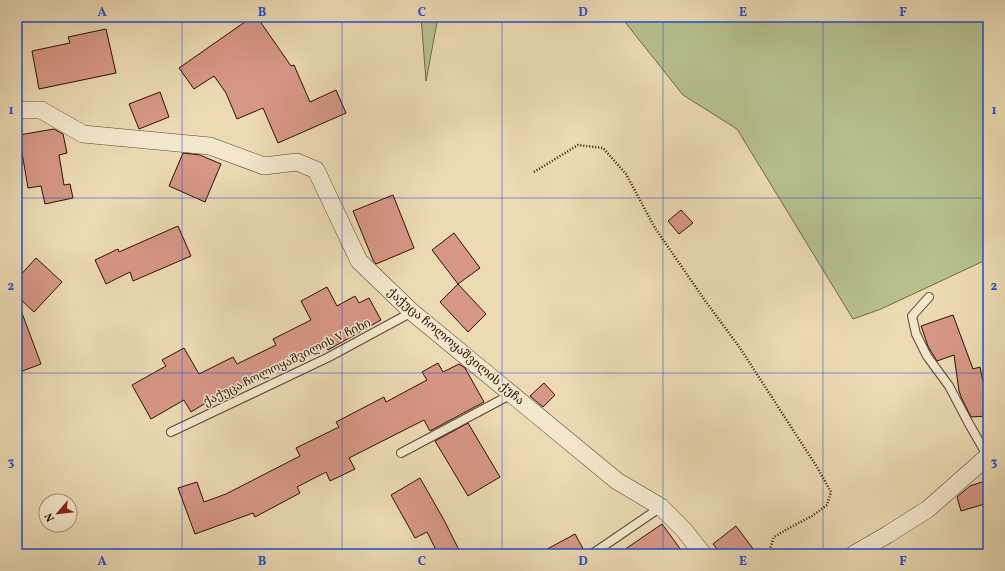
<svg xmlns="http://www.w3.org/2000/svg" width="1005" height="571" font-family="Vollkorn,'Noto Serif Georgian',serif">
<rect width="100%" height="100%" fill="#ebdab2"/>
<filter id="stains"><feTurbulence type="fractalNoise" baseFrequency=".005" numOctaves="4"/><feColorMatrix values="0 0 0 0 .2 0 0 0 0 .09 0 0 0 0 .02 0 0 0 .5 -.17"/></filter>
<radialGradient id="worn" r=".72"><stop offset=".6" stop-color="#630" stop-opacity="0"/><stop offset="1" stop-color="#630" stop-opacity=".3"/></radialGradient>
<g fill="#b6c08d" stroke="#706948">
<path d="M 421,17 L 438,17 L 426,81 Z"/>
<path d="M 449,17 L 585,17 L 564,21 Z"/>
<path d="M 621,17 L 988,17 L 988,259 L 881,309 L 853,319 L 737,129 L 683,95 Z"/>
</g>
<g fill="#d79786" stroke="#291203">
<path d="M 252,17 L 257,17 L 291,66 L 294,65 L 310,102 L 336,90 L 346,113 L 278,143 L 263,108 L 237,119 L 226,93 L 214,76 L 194,89 L 179,68 Z"/>
<path d="M 106,29 L 116,73 L 39,89 L 32,51 L 70,43 L 68,37 Z"/>
<path d="M 160,92 L 169,117 L 139,129 L 129,104 Z"/>
<path d="M 54,129 L 63,134 L 67,153 L 59,155 L 64,185 L 70,184 L 73,198 L 45,204 L 41,186 L 28,188 L 19,135 Z"/>
<path d="M 183,153 L 200,155 L 221,164 L 205,202 L 169,186 Z"/>
<path d="M 393,195 L 414,248 L 376,264 L 373,260 L 353,211 Z"/>
<path d="M 681,210 L 693,223 L 679,234 L 668,221 Z"/>
<path d="M 178,226 L 191,256 L 133,281 L 130,272 L 106,284 L 95,260 L 118,249 L 119,252 Z"/>
<path d="M 454,233 L 480,268 L 458,284 L 432,250 Z"/>
<path d="M 36,258 L 62,282 L 34,312 L 17,296 L 17,279 Z"/>
<path d="M 458,284 L 486,314 L 468,332 L 440,302 Z"/>
<path d="M 327,287 L 337,306 L 355,296 L 359,303 L 369,298 L 381,320 L 328,350 L 326,347 L 286,367 L 285,365 L 218,398 L 217,396 L 191,412 L 184,400 L 151,419 L 132,385 L 166,366 L 162,360 L 184,348 L 199,374 L 233,357 L 237,364 L 276,345 L 273,339 L 311,320 L 301,301 Z"/>
<path d="M 17,305 L 19,305 L 41,364 L 17,373 Z"/>
<path d="M 953,315 L 973,369 L 980,367 L 983,382 L 988,383 L 988,416 L 971,417 L 962,399 L 959,391 L 954,355 L 937,361 L 932,353 L 928,346 L 921,326 Z"/>
<path d="M 438,363 L 443,372 L 459,364 L 465,368 L 484,402 L 430,431 L 424,420 L 349,458 L 355,469 L 330,481 L 326,472 L 297,487 L 300,493 L 255,517 L 253,513 L 195,534 L 178,488 L 197,482 L 204,502 L 226,494 L 300,456 L 296,448 L 339,427 L 336,422 L 384,397 L 386,402 L 427,380 L 422,372 Z"/>
<path d="M 544,383 L 555,395 L 543,407 L 530,396 Z"/>
<path d="M 468,423 L 500,477 L 468,496 L 435,441 Z"/>
<path d="M 420,478 L 444,520 L 461,554 L 438,554 L 427,532 L 415,538 L 391,495 Z"/>
<path d="M 988,480 L 988,503 L 961,511 L 957,497 L 970,486 Z"/>
<path d="M 662,524 L 684,554 L 618,554 Z"/>
<path d="M 736,526 L 757,554 L 721,554 L 713,544 Z"/>
<path d="M 575,534 L 586,554 L 538,554 Z"/>
</g>
<g fill="none" stroke-linecap="round" stroke-linejoin="round">
<g stroke="#5a442f" stroke-width="10">
<g id="service">
<path d="M 929,297 L 912,316 L 916,334 L 927,356 L 949,386 L 968,422 L 988,457"/>
<path d="M 171,432 L 329,357 L 412,312"/>
<path d="M 401,453 L 512,394"/>
<path d="M 592,554 L 661,507"/>
</g>
</g>
<g stroke="#5a442f" stroke-width="18">
<g id="minor">
<path d="M 17,110 L 41,110 L 83,134 L 210,146 L 264,166 L 297,162 L 316,170 L 359,261 L 412,312 L 617,481 L 661,507 L 684,530 L 703,554"/>
<path d="M 854,554 L 887,535 L 928,509 L 988,456"/>
</g>
</g>
<path stroke="#291203" stroke-width="2.5" stroke-dasharray="1 2" stroke-linecap="butt" d="M 534,172 L 578,145 L 603,148 L 626,174 L 655,228 L 706,302 L 740,348 L 817,467 L 831,492 L 827,505 L 812,516 L 789,528 L 774,537 L 769,552 L 770,554"/>
<use href="#service" stroke="#f2e7cd" stroke-width="8"/>
<use href="#minor" stroke="#f2e7cd" stroke-width="17"/>
</g>
<path fill="none" stroke="#1d4ed8" stroke-width="1" stroke-opacity="0.55" d="M 182,17 L 182,554M 342,17 L 342,554M 502,17 L 502,554M 663,17 L 663,554M 823,17 L 823,554M 17,198 L 988,198M 17,373 L 988,373"/>
<g text-anchor="middle" stroke-width="3" stroke-linejoin="round" paint-order="stroke">
<g font-size="12" fill="#291203" stroke="#f2e7cd">
<text transform="translate(456 346) rotate(40)" y="4">ქაქუცა ჩოლოყაშვილის ქუჩა</text>
<text transform="translate(287 362) rotate(-26)" y="4">ქაქუცა ჩოლოყაშვილის V ჩიხი</text>
</g>
</g>
<rect width="1005" height="571" fill="none" stroke="#ebdab2" stroke-width="44"/>
<g transform="translate(58 513) rotate(242)"><circle r="19" fill="#f2e7cd" stroke="#a2927c"/>
<path d="M0-3L7 15L0 10L-7 15Z" fill="#8f2418"/>
<text y="-6" font-size="11" font-weight="bold" text-anchor="middle" fill="#291203">N</text>
</g>
<rect x="22" y="22" width="961" height="527" fill="none" stroke="#1d4ed8" stroke-width="1.5"/>
<g font-size="13" text-anchor="middle" font-weight="bold" fill="#1d4ed8">
<text x="102" y="16">A</text>
<text x="262" y="16">B</text>
<text x="422" y="16">C</text>
<text x="583" y="16">D</text>
<text x="743" y="16">E</text>
<text x="903" y="16">F</text>
<text x="11" y="114">1</text>
<text x="994" y="114">1</text>
<text x="11" y="290">2</text>
<text x="994" y="290">2</text>
<text x="11" y="466">3</text>
<text x="994" y="466">3</text>
<text x="102" y="565">A</text>
<text x="262" y="565">B</text>
<text x="422" y="565">C</text>
<text x="583" y="565">D</text>
<text x="743" y="565">E</text>
<text x="903" y="565">F</text>
</g>
<rect width="100%" height="100%" filter="url(#stains)"/>
<rect width="100%" height="100%" fill="url(#worn)"/>
</svg>
